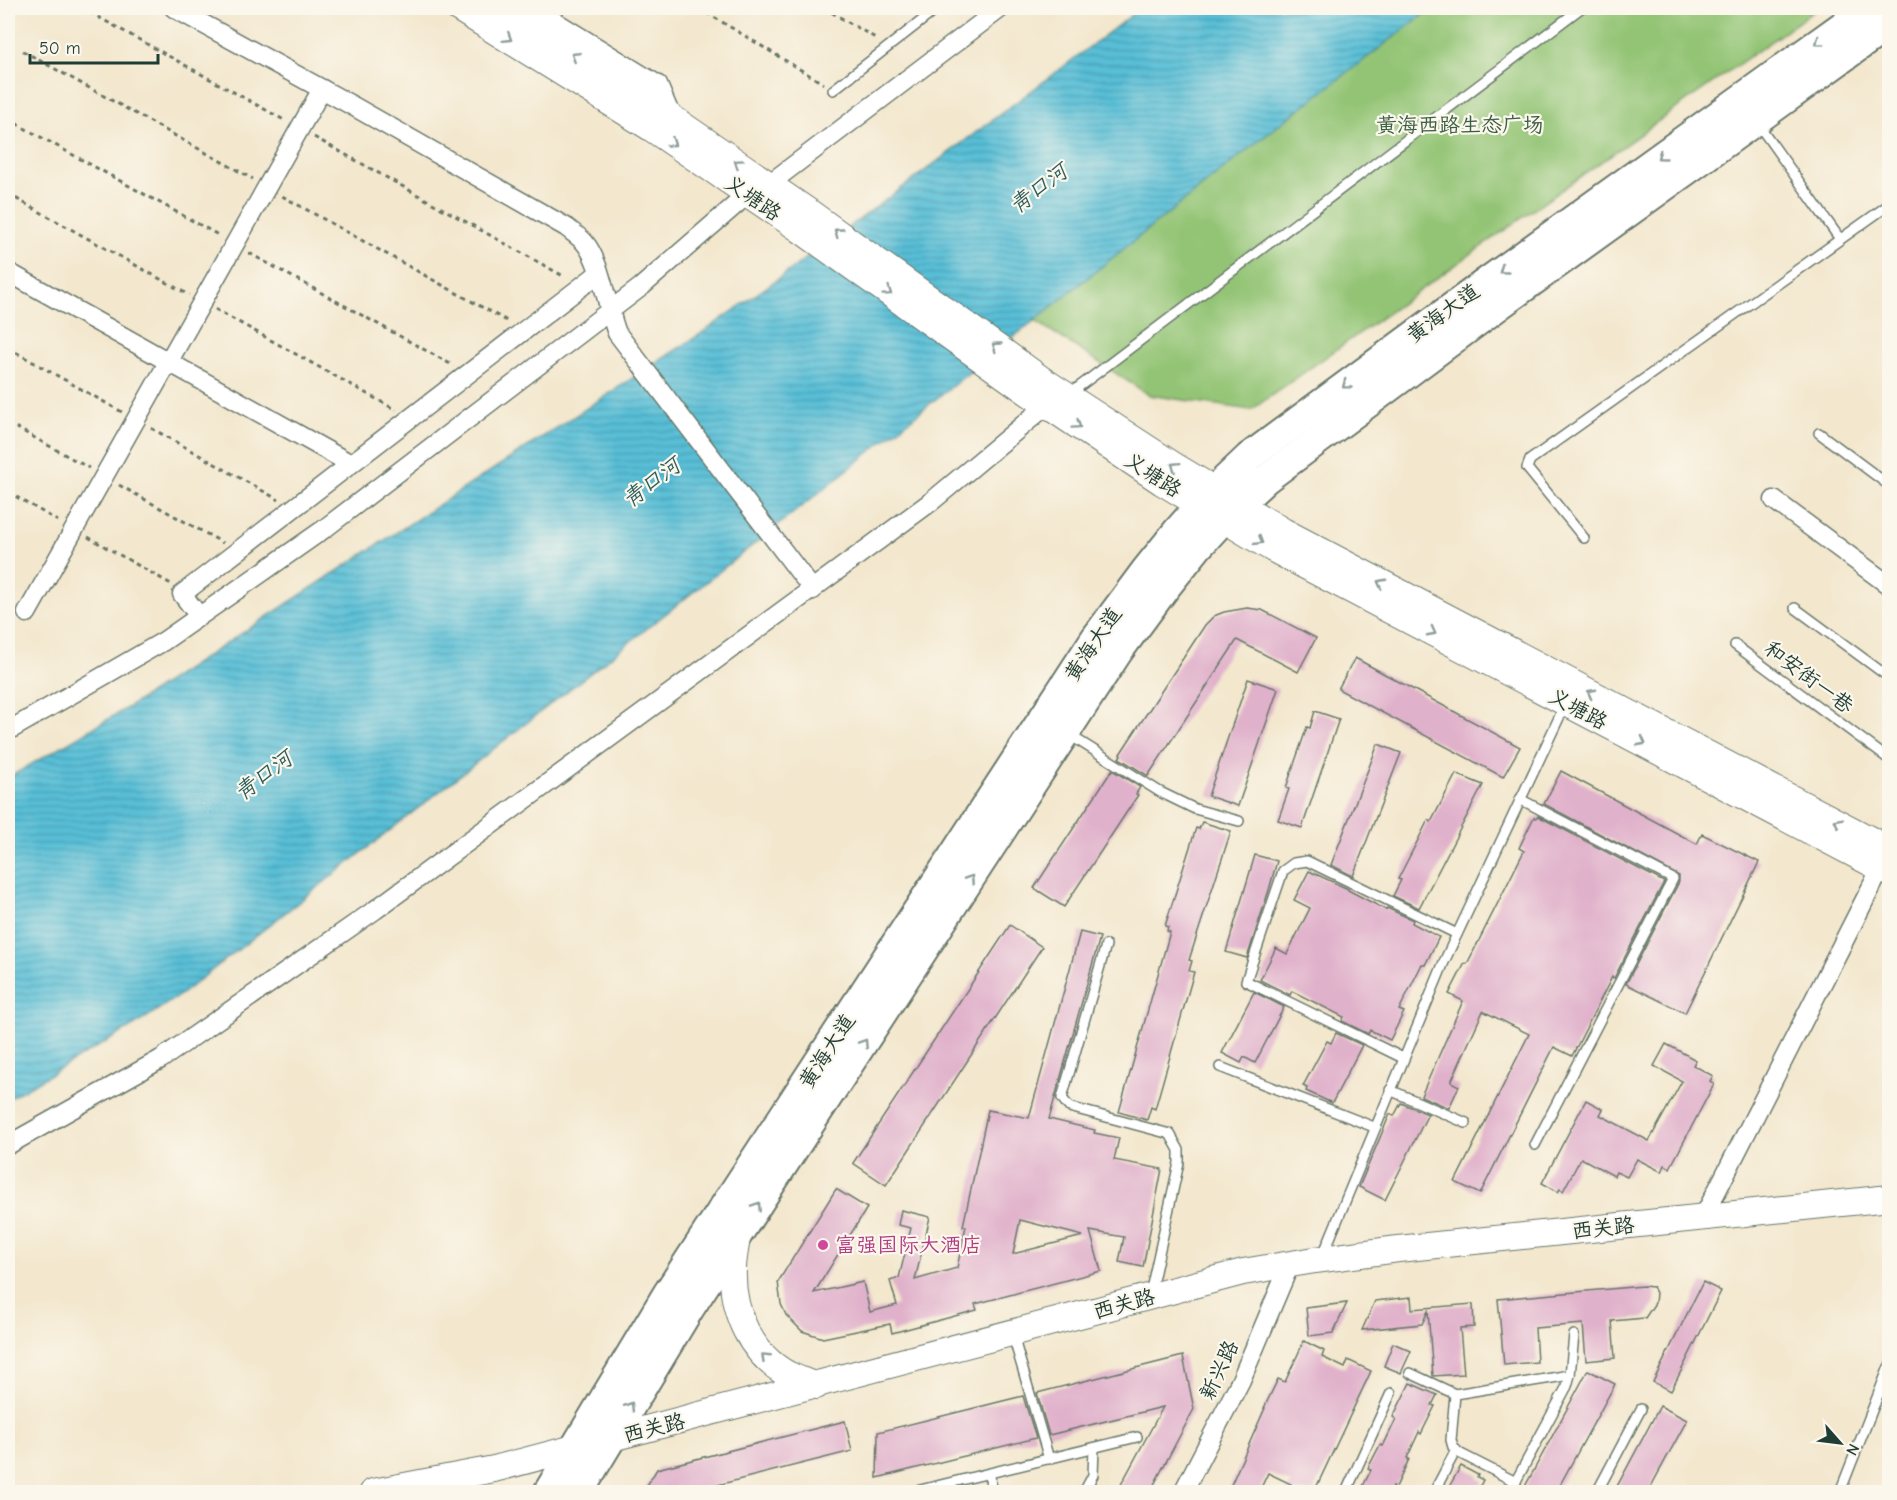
<svg xmlns="http://www.w3.org/2000/svg" width="1897" height="1500" font-family="'Comic Neue','LXGW WenKai TC',sans-serif">
<defs>
<pattern id="water-rules" width="6" height="5" patternUnits="userSpaceOnUse" patternTransform="scale(1.5)"><rect width="6" height="5" fill="#59bfd7"/><path d="M0 2.5h6" fill="none" stroke="#499caf"/></pattern>
</defs>
<rect width="100%" height="100%" fill="#fbf7ec"/>
<filter id="ink" filterUnits="userSpaceOnUse"><feTurbulence type="fractalNoise" baseFrequency=".0167" numOctaves="2"/><feDisplacementMap in="SourceGraphic" scale="12" xChannelSelector="R" yChannelSelector="G"/><feConvolveMatrix kernelMatrix="1 2 1 2 8 2 1 2 1" color-interpolation-filters="sRGB"/></filter>
<filter id="wash" filterUnits="userSpaceOnUse"><feTurbulence type="fractalNoise" baseFrequency=".008" numOctaves="4" result="noise"/><feDisplacementMap in="SourceGraphic" scale="24" xChannelSelector="R" yChannelSelector="G"/><feGaussianBlur stdDeviation="1.35" result="paint"/><feColorMatrix in="noise" values="0 0 0 0 0 0 0 0 0 0 0 0 0 0 0 0 0 1.4 0 .05"/><feComposite in="paint" operator="in"/></filter>
<g filter="url(#wash)">
<rect width="100%" height="100%" fill="#f3e7cd"/>
<path fill="#93c474" stroke="#598054" stroke-width="1.5" d="M 1432,8 L 1818,8 L 1251,410 L 1149,395 L 1034,320 L 1280,124 Z"/>
<path fill="url(#water-rules)" stroke="#3c7e86" stroke-width="1.5" d="M 1141,8 L 1432,8 L 1280,124 L 786,519 L 183,993 L 135,1025 L 8,1099 L 8,778 L 132,705 L 699,335 C 849,230 995,118 1141,8 Z"/>
<g id="blocks">
<g fill="#e0b1cb" fill-rule="evenodd">
<path d="M 1247,608 L 1262,610 L 1316,638 L 1298,672 L 1237,640 L 1148,776 L 1119,758 L 1121,755 L 1120,754 L 1205,625 L 1214,616 L 1224,612 Z"/>
<path d="M 1355,658 L 1520,747 L 1503,777 L 1338,689 Z"/>
<path d="M 1248,679 L 1278,689 L 1238,806 L 1208,796 Z"/>
<path d="M 1315,711 L 1339,719 L 1302,828 L 1278,820 L 1289,789 L 1286,788 L 1292,770 L 1307,727 L 1310,728 Z"/>
<path d="M 1378,744 L 1401,753 L 1353,876 L 1331,865 Z"/>
<path d="M 1112,770 L 1140,787 L 1136,794 L 1138,795 L 1064,907 L 1034,888 Z"/>
<path d="M 1561,771 L 1697,844 L 1702,834 L 1759,862 L 1685,1013 L 1626,984 L 1679,882 L 1679,876 L 1544,804 Z"/>
<path d="M 1456,774 L 1483,785 L 1419,908 L 1393,896 L 1401,880 L 1398,879 L 1418,840 L 1428,820 L 1431,822 Z"/>
<path d="M 1538,816 L 1664,882 L 1614,978 L 1612,977 L 1572,1056 L 1554,1047 L 1480,1194 L 1455,1182 L 1529,1034 L 1483,1011 L 1451,1082 L 1459,1086 L 1449,1108 L 1421,1096 L 1463,1001 L 1449,994 L 1465,963 L 1467,964 L 1524,851 L 1519,848 L 1534,817 L 1536,818 Z"/>
<path d="M 1202,822 L 1231,831 L 1189,960 L 1192,961 L 1189,971 L 1194,972 L 1155,1109 L 1151,1107 L 1147,1120 L 1119,1112 L 1170,932 L 1167,931 L 1168,927 L 1165,926 L 1196,828 L 1199,829 Z"/>
<path d="M 1255,855 L 1277,861 L 1269,890 L 1247,958 L 1226,952 Z"/>
<path d="M 1309,871 L 1348,889 L 1348,890 L 1386,910 L 1387,908 L 1413,920 L 1412,923 L 1439,937 L 1425,965 L 1422,964 L 1399,1010 L 1404,1012 L 1390,1040 L 1370,1030 L 1368,1034 L 1342,1021 L 1344,1017 L 1292,991 L 1290,995 L 1260,980 L 1276,948 L 1287,954 L 1310,908 L 1294,900 Z"/>
<path d="M 1010,925 L 1042,947 L 886,1185 L 853,1163 Z"/>
<path d="M 1080,932 L 1100,937 L 1049,1119 L 1095,1130 L 1094,1133 L 1119,1138 L 1114,1160 L 1162,1169 L 1143,1267 L 1119,1262 L 1124,1237 L 1090,1231 L 1101,1271 L 975,1304 L 977,1310 L 892,1333 L 890,1324 L 823,1338 L 802,1331 L 786,1315 L 781,1304 L 778,1282 L 836,1189 L 867,1208 L 814,1293 L 863,1282 L 870,1312 L 897,1305 L 890,1281 L 899,1278 L 911,1228 L 898,1225 L 901,1210 L 930,1217 L 915,1280 L 957,1268 L 966,1226 L 963,1226 L 988,1110 L 1029,1118 ZM 1020,1220 L 1083,1236 L 1013,1254 Z"/>
<path d="M 1254,992 L 1284,1007 L 1255,1063 L 1244,1057 L 1241,1063 L 1222,1053 Z"/>
<path d="M 1336,1033 L 1362,1045 L 1332,1103 L 1306,1091 L 1307,1088 L 1303,1086 L 1327,1041 L 1331,1043 Z"/>
<path d="M 1666,1044 L 1696,1060 L 1693,1065 L 1713,1076 L 1710,1081 L 1714,1084 L 1670,1168 L 1665,1165 L 1662,1172 L 1637,1159 L 1627,1177 L 1616,1172 L 1614,1176 L 1581,1158 L 1563,1191 L 1560,1189 L 1558,1192 L 1542,1183 L 1586,1100 L 1603,1109 L 1600,1115 L 1649,1141 L 1682,1081 L 1654,1066 Z"/>
<path d="M 1401,1103 L 1428,1114 L 1385,1200 L 1359,1187 L 1390,1114 L 1394,1116 Z"/>
<path d="M 1703,1282 L 1721,1291 L 1671,1391 L 1653,1382 Z"/>
<path d="M 1643,1286 L 1653,1287 L 1656,1293 L 1655,1303 L 1645,1318 L 1612,1321 L 1615,1358 L 1586,1361 L 1583,1324 L 1535,1328 L 1537,1362 L 1504,1365 L 1498,1299 Z"/>
<path d="M 1411,1297 L 1412,1309 L 1473,1304 L 1474,1327 L 1460,1328 L 1464,1374 L 1433,1376 L 1428,1311 L 1422,1324 L 1362,1330 L 1375,1301 Z"/>
<path d="M 1347,1303 L 1333,1333 L 1309,1336 L 1306,1308 Z"/>
<path d="M 1304,1341 L 1324,1351 L 1322,1357 L 1345,1368 L 1348,1360 L 1371,1371 L 1314,1492 L 1287,1492 L 1291,1484 L 1268,1473 L 1259,1492 L 1233,1492 L 1235,1489 L 1230,1487 L 1265,1408 L 1264,1408 L 1278,1379 L 1285,1382 Z"/>
<path d="M 1393,1343 L 1411,1351 L 1401,1373 L 1384,1366 Z"/>
<path d="M 1183,1356 L 1194,1409 L 1150,1492 L 1117,1492 L 1163,1407 L 1049,1435 L 1037,1393 Z"/>
<path d="M 1588,1370 L 1615,1384 L 1556,1492 L 1522,1492 Z"/>
<path d="M 1410,1383 L 1437,1395 L 1432,1405 L 1435,1406 L 1421,1434 L 1419,1432 L 1407,1458 L 1409,1459 L 1396,1487 L 1393,1486 L 1390,1492 L 1360,1492 L 1371,1470 L 1368,1468 L 1380,1445 L 1383,1446 L 1396,1419 L 1393,1417 Z"/>
<path d="M 1023,1396 L 1036,1438 L 877,1478 L 878,1432 Z"/>
<path d="M 1660,1406 L 1687,1420 L 1648,1492 L 1614,1492 Z"/>
<path d="M 845,1421 L 852,1451 L 690,1492 L 643,1492 L 657,1469 Z"/>
<path d="M 1461,1466 L 1478,1475 L 1477,1477 L 1483,1480 L 1477,1492 L 1446,1492 Z"/>
</g>
</g>
</g>
<g filter="url(#ink)">
<use href="#blocks" fill-opacity="0" stroke="#69786a" stroke-width="1.5"/>
<g fill="none" stroke-linecap="round" stroke-linejoin="round">
<g stroke="#69786a" stroke-width="12">
<g id="lane">
<path d="M 833,90 L 938,8"/>
<path d="M 1758,124 L 1840,239"/>
<path d="M 1068,395 L 1581,8"/>
<path d="M 1819,433 L 1890,486"/>
<path d="M 1584,538 L 1527,468 L 1530,460 L 1890,204"/>
<path d="M 1795,608 L 1890,678"/>
<path d="M 1735,645 L 1890,760"/>
<path d="M 1068,734 L 1160,792 L 1195,809 L 1239,821"/>
<path d="M 1520,799 L 1673,879 L 1535,1145"/>
<path d="M 1106,945 L 1062,1098 L 1069,1107 L 1170,1134 L 1179,1150 L 1179,1163 L 1150,1294"/>
<path d="M 1403,1058 L 1246,981 L 1283,871 L 1294,863 L 1307,861 L 1457,934"/>
<path d="M 1220,1067 L 1374,1127"/>
<path d="M 1390,1090 L 1466,1123"/>
<path d="M 1323,1255 L 1444,962 L 1565,705"/>
<path d="M 1013,1336 L 1049,1459"/>
<path d="M 1410,1373 L 1455,1394 L 1570,1375"/>
<path d="M 1455,1394 L 1451,1440 L 1453,1447 L 1459,1453 L 1516,1482"/>
<path d="M 990,1474 L 991,1492"/>
<path d="M 916,1491 L 1137,1437"/>
<path d="M 1084,1492 L 1093,1475 L 1094,1448"/>
<path d="M 1346,1492 L 1391,1393"/>
<path d="M 1434,1492 L 1456,1450"/>
<path d="M 1510,1492 L 1567,1386 L 1570,1375 L 1574,1335"/>
<path d="M 1597,1492 L 1641,1409"/>
<path d="M 1840,1492 L 1889,1367"/>
</g>
</g>
<g stroke="#69786a" stroke-width="21">
<g id="street">
<path d="M 174,8 L 353,106 L 566,227 C 572,232 580,237 585,243 C 601,262 607,308 617,333 L 813,590"/>
<path d="M 533,8 L 658,85 L 672,118"/>
<path d="M 769,184 L 1001,8"/>
<path d="M 8,272 L 351,464"/>
<path d="M 1774,500 L 1890,586"/>
<path d="M 27,613 L 322,89"/>
<path d="M 199,616 L 182,594 L 599,273"/>
<path d="M 8,731 L 164,641 L 324,529 L 641,287 L 748,194"/>
<path d="M 8,1145 L 161,1059 L 375,910 L 932,501 L 1047,405"/>
<path d="M 1703,1218 L 1881,868"/>
<path d="M 1183,1492 L 1241,1380 L 1290,1264"/>
</g>
</g>
<g stroke="#69786a" stroke-width="28">
<g id="secondary">
<path d="M 458,8 L 651,128 L 798,228 L 1029,393 L 1162,482 L 1273,549 L 1890,873"/>
<path d="M 497,8 L 662,111 L 809,212 L 1044,381 L 1173,465 L 1283,531 L 1890,850"/>
<path d="M 737,1237 C 736,1247 733,1258 733,1269 C 731,1312 751,1355 789,1375 C 798,1379 807,1382 816,1386"/>
<path d="M 373,1492 L 494,1469 L 1243,1272 L 1315,1260 L 1398,1249 L 1890,1198"/>
</g>
</g>
<g stroke="#69786a" stroke-width="32">
<g id="primary">
<path d="M 548,1492 L 667,1294 L 1096,637 L 1145,571 L 1178,530 L 1209,495 L 1249,457 L 1485,283 L 1867,8"/>
<path d="M 579,1492 L 690,1308 L 1118,652 L 1166,587 L 1198,547 L 1229,513 L 1266,479 L 1501,304 L 1890,24"/>
</g>
</g>
<g stroke="#69786a" stroke-width="3" stroke-dasharray="4.5 4.5" stroke-linecap="butt">
<path d="M 82,8 L 284,120"/>
<path d="M 699,8 L 824,84"/>
<path d="M 824,8 L 877,39"/>
<path d="M 23,51 L 253,179"/>
<path d="M 8,119 L 220,236"/>
<path d="M 314,137 L 565,277"/>
<path d="M 8,194 L 189,295"/>
<path d="M 282,196 L 507,321"/>
<path d="M 249,253 L 454,366"/>
<path d="M 215,309 L 396,410"/>
<path d="M 8,348 L 122,412"/>
<path d="M 8,423 L 89,468"/>
<path d="M 151,428 L 279,500"/>
<path d="M 119,485 L 223,543"/>
<path d="M 8,492 L 58,521"/>
<path d="M 88,537 L 171,584"/>
</g>
<use href="#lane" stroke="#fff" stroke-width="9"/>
<use href="#street" stroke="#fff" stroke-width="18"/>
<use href="#secondary" stroke="#fff" stroke-width="26"/>
<use href="#primary" stroke="#fff" stroke-width="28"/>
</g>
<defs><path id="oneway-chevron" d="M-2-3.5L2.5 0L-2 3.5" fill="none" stroke-width="1.6" stroke-linecap="round" stroke-linejoin="round" transform="scale(1.5)"/></defs>
<g stroke="#8f9e9a">
<use href="#oneway-chevron" transform="translate(508 38) rotate(32)"/>
<use href="#oneway-chevron" transform="translate(1819 42) rotate(144)"/>
<use href="#oneway-chevron" transform="translate(575 56) rotate(-148)"/>
<use href="#oneway-chevron" transform="translate(672 143) rotate(34)"/>
<use href="#oneway-chevron" transform="translate(1661 156) rotate(144)"/>
<use href="#oneway-chevron" transform="translate(738 163) rotate(-146)"/>
<use href="#oneway-chevron" transform="translate(838 232) rotate(-144)"/>
<use href="#oneway-chevron" transform="translate(1503 270) rotate(144)"/>
<use href="#oneway-chevron" transform="translate(888 292) rotate(35)"/>
<use href="#oneway-chevron" transform="translate(996 346) rotate(-144)"/>
<use href="#oneway-chevron" transform="translate(1346 385) rotate(143)"/>
<use href="#oneway-chevron" transform="translate(1077 425) rotate(34)"/>
<use href="#oneway-chevron" transform="translate(1175 466) rotate(-148)"/>
<use href="#oneway-chevron" transform="translate(1259 541) rotate(31)"/>
<use href="#oneway-chevron" transform="translate(1381 583) rotate(-152)"/>
<use href="#oneway-chevron" transform="translate(1432 632) rotate(28)"/>
<use href="#oneway-chevron" transform="translate(1591 693) rotate(-152)"/>
<use href="#oneway-chevron" transform="translate(1642 742) rotate(28)"/>
<use href="#oneway-chevron" transform="translate(1838 822) rotate(-152)"/>
<use href="#oneway-chevron" transform="translate(970 879) rotate(-57)"/>
<use href="#oneway-chevron" transform="translate(864 1043) rotate(-57)"/>
<use href="#oneway-chevron" transform="translate(757 1206) rotate(-57)"/>
<use href="#oneway-chevron" transform="translate(765 1357) rotate(-136)"/>
<use href="#oneway-chevron" transform="translate(630 1406) rotate(-59)"/>
</g>
</g>
<circle fill="#d1479c" stroke="#fbf7ec" stroke-width="2" cx="823" cy="1245" r="6"/>
<g text-anchor="middle" stroke-width="4.5" stroke-linejoin="round" paint-order="stroke">
<g font-size="21" fill="#3c5f44" stroke="#fbf7ec">
<text x="1460" y="132">黄海西路生态广场</text>
</g>
<g font-size="21" fill="#1f3d34" stroke="#fbf7ec">
<text transform="translate(753 198) rotate(34)" y="7">义塘路</text>
<text transform="translate(1443 313) rotate(-36)" y="7">黄海大道</text>
<text transform="translate(1153 475) rotate(33)" y="7">义塘路</text>
<text transform="translate(1093 644) rotate(-56)" y="7">黄海大道</text>
<text transform="translate(1809 677) rotate(37)" y="7">和安街一巷</text>
<text transform="translate(1578 709) rotate(28)" y="7">义塘路</text>
<text transform="translate(827 1051) rotate(-57)" y="7">黄海大道</text>
<text transform="translate(1603 1228) rotate(-6)" y="7">西关路</text>
<text transform="translate(1124 1304) rotate(-15)" y="7">西关路</text>
<text transform="translate(1219 1370) rotate(-65)" y="7">新兴路</text>
<text transform="translate(654 1428) rotate(-14)" y="7">西关路</text>
</g>
<g font-size="21" fill="#b23c85" stroke="#fbf7ec" text-anchor="start">
<text x="835" y="1252">富强国际大酒店</text>
</g>
<g font-size="22" font-style="italic" fill="#2e5e5d" stroke="#fbf7ec">
<text transform="translate(1038 188) rotate(-37)" y="8">青口河</text>
<text transform="translate(651 482) rotate(-37)" y="8">青口河</text>
<text transform="translate(263 775) rotate(-37)" y="8">青口河</text>
</g>
</g>
<rect width="1897" height="1500" fill="none" stroke="#fbf7ec" stroke-width="30"/>
<g transform="translate(1840 1443) rotate(118)" stroke="#fbf7ec" stroke-width="4.5" paint-order="stroke">
<path d="M0-4.5L10 22L0 15L-10 22Z" fill="#1f3d34"/>
<text y="-9" font-size="16" font-weight="bold" text-anchor="middle" fill="#1f3d34">N</text>
</g>
<path d="M30 54v9h128v-9" fill="none" stroke="#1f3d34" stroke-width="3"/>
<text x="39" y="54" font-size="18" fill="#1f3d34" stroke="#fbf7ec" stroke-width="4.5" paint-order="stroke">50 m</text>
</svg>
